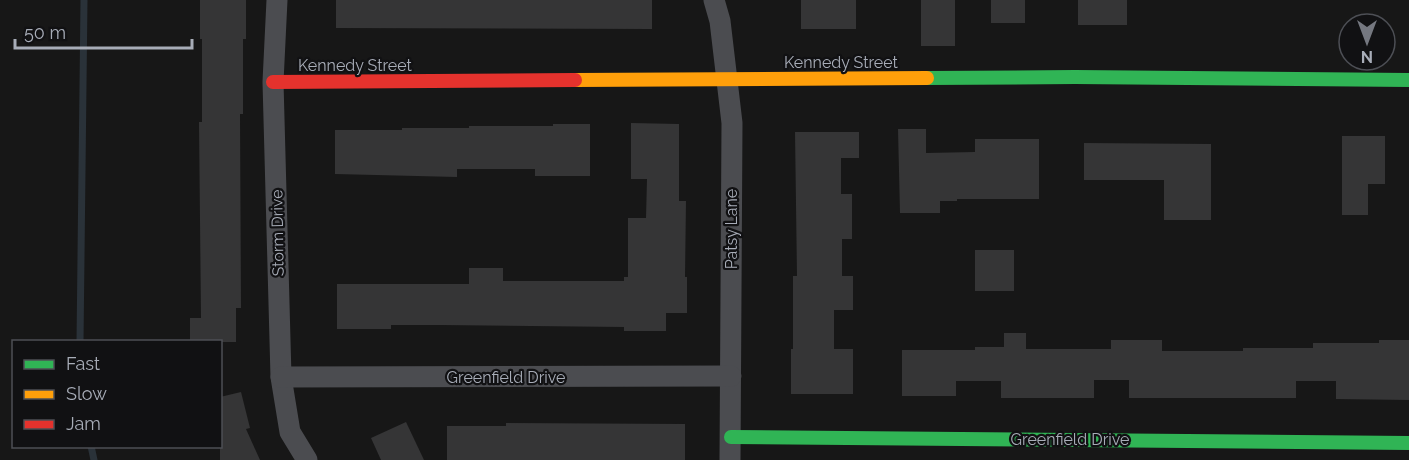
<svg xmlns="http://www.w3.org/2000/svg" width="1409" height="460" font-family="Raleway,sans-serif">
<rect width="100%" height="100%" fill="#171717"/>
<g fill="none" stroke-linecap="round" stroke-linejoin="round">
<g stroke="#2a3239" stroke-width="7">
<path d="M 80,342 L 84,0"/>
<path d="M 91,446 L 94,460"/>
</g>
</g>
<g fill="#353536">
<path d="M 200,0 L 246,0 L 246,39 L 243,39 L 243,114 L 240,114 L 241,308 L 236,308 L 236,342 L 190,342 L 190,318 L 201,318 L 199,122 L 202,122 L 202,39 L 200,39 Z"/>
<path d="M 336,0 L 652,0 L 652,29 L 336,28 Z"/>
<rect x="801" y="0" width="55" height="29"/>
<rect x="921" y="0" width="34" height="46"/>
<rect x="991" y="0" width="34" height="23"/>
<rect x="1078" y="0" width="49" height="25"/>
<path d="M 631,123 L 679,124 L 679,201 L 686,201 L 685,277 L 687,277 L 687,313 L 666,313 L 666,331 L 624,331 L 624,327 L 441,325 L 391,325 L 391,329 L 337,329 L 337,284 L 469,284 L 469,268 L 503,268 L 503,281 L 624,281 L 624,277 L 628,277 L 628,218 L 646,218 L 647,179 L 631,179 Z"/>
<path d="M 553,124 L 590,124 L 590,176 L 535,176 L 535,169 L 457,169 L 457,177 L 335,174 L 335,130 L 402,130 L 402,128 L 469,128 L 469,126 L 553,126 Z"/>
<path d="M 898,129 L 926,129 L 926,153 L 975,152 L 975,139 L 1039,139 L 1039,199 L 957,199 L 957,201 L 940,201 L 940,213 L 900,213 Z"/>
<path d="M 795,132 L 859,132 L 859,158 L 841,158 L 841,194 L 852,194 L 852,239 L 842,239 L 842,276 L 853,276 L 853,310 L 834,310 L 834,349 L 853,349 L 853,394 L 791,394 L 791,349 L 793,349 L 793,276 L 797,276 Z"/>
<path d="M 1342,136 L 1385,136 L 1385,184 L 1368,184 L 1368,215 L 1342,215 Z"/>
<path d="M 1084,143 L 1211,144 L 1211,220 L 1164,220 L 1164,180 L 1084,180 Z"/>
<rect x="975" y="250" width="39" height="41"/>
<path d="M 1004,333 L 1026,333 L 1026,349 L 1111,349 L 1111,340 L 1162,340 L 1162,351 L 1243,351 L 1243,348 L 1313,348 L 1313,343 L 1379,343 L 1379,340 L 1409,340 L 1409,400 L 1336,399 L 1336,381 L 1296,381 L 1296,398 L 1129,398 L 1129,380 L 1094,380 L 1094,398 L 1001,398 L 1001,381 L 956,381 L 956,396 L 902,396 L 902,350 L 975,350 L 975,347 L 1004,347 Z"/>
<path d="M 241,392 L 250,428 L 246,429 L 260,460 L 220,460 L 220,397 Z"/>
<path d="M 406,422 L 424,460 L 381,460 L 371,438 Z"/>
<path d="M 506,423 L 685,424 L 685,460 L 447,460 L 447,426 L 506,426 Z"/>
</g>
<g fill="none" stroke-linecap="round" stroke-linejoin="round">
<g stroke="#4b4c50" stroke-width="21">
<path d="M 277,0 L 273,82 L 281,377 L 290,432 L 307,460"/>
<path d="M 714,0 L 720,21 L 732,123 L 730,460"/>
<path d="M 281,377 L 731,376"/>
</g>
<g stroke="#30b455" stroke-width="14">
<path d="M 927,78 L 1075,77 L 1409,80"/>
<path d="M 731,437 L 1409,443"/>
</g>
<path stroke="#ff9f0a" stroke-width="14" d="M 575,80 L 927,78"/>
<path stroke="#e5322d" stroke-width="14" d="M 273,82 L 575,80"/>
</g>
<g text-anchor="middle" stroke-width="4.5" stroke-linejoin="round" paint-order="stroke">
<g font-size="16" fill="#a8adb8" stroke="#111113">
<text x="841" y="68">Kennedy Street</text>
<text x="355" y="71">Kennedy Street</text>
<text transform="translate(731 229) rotate(-90)" y="6">Patsy Lane</text>
<text transform="translate(277 233) rotate(-91)" y="6">Storm Drive</text>
<text x="506" y="383">Greenfield Drive</text>
<text x="1070" y="445">Greenfield Drive</text>
</g>
</g>
<rect x="12" y="340" width="210" height="108" fill="#111113" stroke="#4d4f55" stroke-width="1.5"/>
<rect x="24" y="360" width="30" height="9" fill="#30b455" stroke="#4d4f55" stroke-width="1.5"/>
<text x="66" y="370" font-size="18" fill="#a8adb8">Fast</text>
<rect x="24" y="390" width="30" height="9" fill="#ff9f0a" stroke="#4d4f55" stroke-width="1.5"/>
<text x="66" y="400" font-size="18" fill="#a8adb8">Slow</text>
<rect x="24" y="420" width="30" height="9" fill="#e5322d" stroke="#4d4f55" stroke-width="1.5"/>
<text x="66" y="430" font-size="18" fill="#a8adb8">Jam</text>
<g transform="translate(1367 42) rotate(180)"><circle r="28" fill="#111113" stroke="#4d4f55" stroke-width="1.5"/>
<path d="M0-4.5L10 22L0 15L-10 22Z" fill="#757880"/>
<text y="-9" font-size="16" font-weight="bold" text-anchor="middle" fill="#a8adb8">N</text>
</g>
<path d="M15 39v9h177v-9" fill="none" stroke="#a8adb8" stroke-width="3"/>
<text x="24" y="39" font-size="18" fill="#a8adb8" stroke="#111113" stroke-width="4.5" paint-order="stroke">50 m</text>
</svg>
